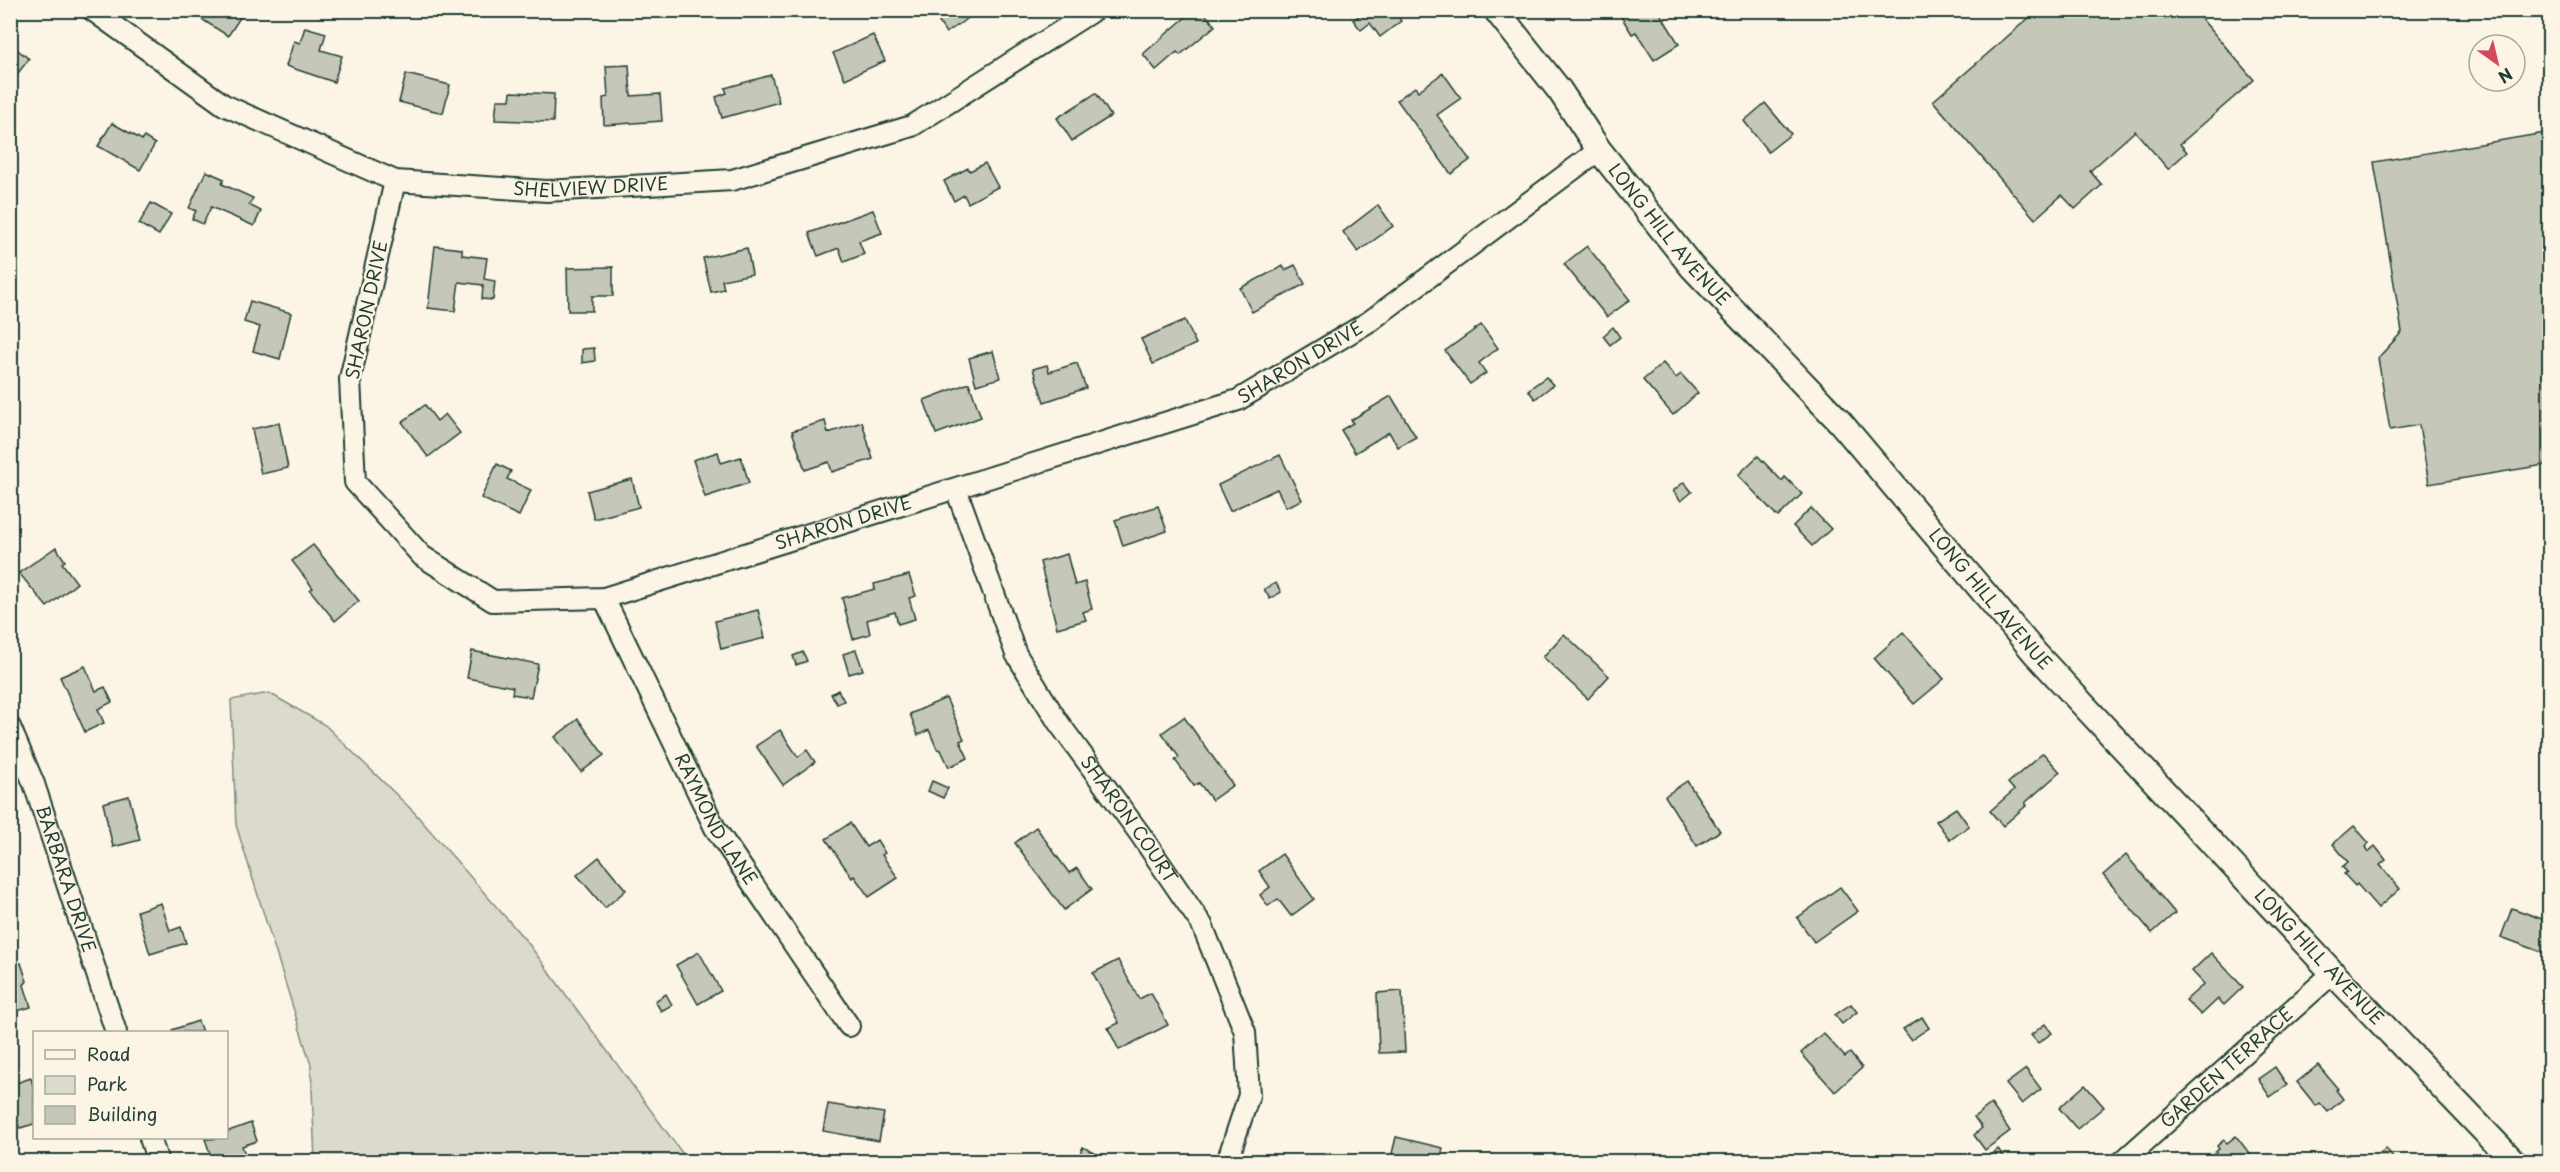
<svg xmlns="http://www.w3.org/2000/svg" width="2560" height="1172" font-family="'Playpen Sans',sans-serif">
<rect width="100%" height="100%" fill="#fcf5e5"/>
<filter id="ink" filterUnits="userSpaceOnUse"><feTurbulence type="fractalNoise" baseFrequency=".0167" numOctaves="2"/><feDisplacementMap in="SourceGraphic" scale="12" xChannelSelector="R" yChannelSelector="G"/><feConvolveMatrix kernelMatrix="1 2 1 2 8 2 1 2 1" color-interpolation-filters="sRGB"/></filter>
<g filter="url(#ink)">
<path fill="#dcdacc" stroke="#7e8c80" stroke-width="1.5" d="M 269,693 L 325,725 L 413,811 L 528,943 L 688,1161 L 315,1161 L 311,1065 L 236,825 L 231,700 Z"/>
<g fill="#c5c7b9" stroke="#1f3d34" stroke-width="1.5">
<path d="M 194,10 L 245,10 L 228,36 L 192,13 Z"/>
<path d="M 931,10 L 980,10 L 946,33 Z"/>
<path d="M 1194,10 L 1202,10 L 1215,26 L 1180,55 L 1177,52 L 1156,70 L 1143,54 Z"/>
<path d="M 1361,10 L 1394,10 L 1401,21 L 1380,37 L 1370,23 L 1361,30 L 1353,20 L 1363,13 Z"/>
<path d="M 1617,10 L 1658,10 L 1679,44 L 1654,60 L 1636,32 L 1632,34 Z"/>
<path d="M 2038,10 L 2194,10 L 2254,80 L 2180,144 L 2187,152 L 2168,169 L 2135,131 L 2090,171 L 2102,185 L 2075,209 L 2062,195 L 2035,219 L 1933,101 Z"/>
<path d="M 305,27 L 326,33 L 321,50 L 342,56 L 334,82 L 286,66 L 294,41 L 300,43 Z"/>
<path d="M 873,35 L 885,61 L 845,79 L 833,53 Z"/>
<path d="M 10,44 L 29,59 L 11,82 L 10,82 Z"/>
<path d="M 629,65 L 631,96 L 660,94 L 662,121 L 604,125 L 603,98 L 608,97 L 606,66 Z"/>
<path d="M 1443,73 L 1461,98 L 1437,115 L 1470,160 L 1451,174 L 1397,100 L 1415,87 L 1418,91 Z"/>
<path d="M 406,74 L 450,85 L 443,113 L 399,102 Z"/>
<path d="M 771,75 L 779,102 L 722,118 L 716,97 L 727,93 L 725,88 Z"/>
<path d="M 511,92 L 554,94 L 553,122 L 495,120 L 497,100 L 510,100 Z"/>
<path d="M 1096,93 L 1111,116 L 1072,141 L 1057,118 Z"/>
<path d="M 1765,103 L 1791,134 L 1768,152 L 1744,121 Z"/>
<path d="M 112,123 L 142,140 L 144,137 L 155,144 L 140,170 L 98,146 Z"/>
<path d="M 2550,132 L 2550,464 L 2429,484 L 2419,425 L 2390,430 L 2378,358 L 2402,332 L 2374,162 Z"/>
<path d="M 985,163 L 998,187 L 968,203 L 964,195 L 954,201 L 944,181 L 968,168 L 970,171 Z"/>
<path d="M 206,171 L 224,179 L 222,184 L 253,198 L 249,205 L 261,211 L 254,226 L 211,207 L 203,224 L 192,219 L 196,211 L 189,208 Z"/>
<path d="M 151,203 L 171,214 L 159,235 L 139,224 Z"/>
<path d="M 1378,205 L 1393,226 L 1358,252 L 1343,232 Z"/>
<path d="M 873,210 L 882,233 L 859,241 L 864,254 L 844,262 L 839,248 L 818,256 L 809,233 Z"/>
<path d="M 435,246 L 462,249 L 462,255 L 487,258 L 484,279 L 495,281 L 493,300 L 482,299 L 483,285 L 459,282 L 455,311 L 428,308 Z"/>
<path d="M 1587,246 L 1630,300 L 1607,317 L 1564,264 Z"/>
<path d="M 747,248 L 752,274 L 722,280 L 724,289 L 711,292 L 703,258 Z"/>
<path d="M 1295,265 L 1305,284 L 1252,312 L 1240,288 L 1283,266 L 1285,270 Z"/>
<path d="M 613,267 L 613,296 L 592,296 L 592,311 L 568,311 L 567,268 Z"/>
<path d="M 250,301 L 291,313 L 280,359 L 253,351 L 260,327 L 244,322 Z"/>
<path d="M 1185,320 L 1196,344 L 1153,364 L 1141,339 Z"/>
<path d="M 1481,325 L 1498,348 L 1479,363 L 1486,373 L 1470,384 L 1445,351 Z"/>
<path d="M 1613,327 L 1620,337 L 1610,345 L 1603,336 Z"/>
<path d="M 594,348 L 595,361 L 582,363 L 582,349 Z"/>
<path d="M 993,351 L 1000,378 L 976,385 L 969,358 Z"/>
<path d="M 1077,363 L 1086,388 L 1044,402 L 1033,369 L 1047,365 L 1049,372 Z"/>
<path d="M 1663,363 L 1676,378 L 1681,374 L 1698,393 L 1673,415 L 1643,380 Z"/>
<path d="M 1546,377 L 1553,385 L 1535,399 L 1528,390 Z"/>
<path d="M 969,383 L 981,417 L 936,434 L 924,400 Z"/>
<path d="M 1391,396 L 1416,437 L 1398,447 L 1389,432 L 1355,453 L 1341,430 L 1353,423 L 1351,420 Z"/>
<path d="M 425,405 L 437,421 L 445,414 L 460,433 L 428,457 L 402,422 Z"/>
<path d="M 825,421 L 828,433 L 862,422 L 873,459 L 832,472 L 829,462 L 805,470 L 792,431 Z"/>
<path d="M 279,423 L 288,468 L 261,474 L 252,429 Z"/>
<path d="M 718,452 L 721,463 L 741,457 L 749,483 L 705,497 L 693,460 Z"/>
<path d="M 1280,455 L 1302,500 L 1286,507 L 1277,489 L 1230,511 L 1218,485 Z"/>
<path d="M 1758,456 L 1782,481 L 1785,477 L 1802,494 L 1778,517 L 1738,475 Z"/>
<path d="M 497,464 L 511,471 L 507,479 L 531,490 L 519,516 L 481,498 Z"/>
<path d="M 632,479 L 639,507 L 594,519 L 587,491 Z"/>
<path d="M 1684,482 L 1692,492 L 1681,501 L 1673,491 Z"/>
<path d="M 1158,506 L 1167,531 L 1123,546 L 1115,520 Z"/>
<path d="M 1811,508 L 1831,529 L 1812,546 L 1793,526 Z"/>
<path d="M 313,545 L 359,601 L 335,621 L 310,590 L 313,588 L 292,561 Z"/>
<path d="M 56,547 L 65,561 L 62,563 L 77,583 L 47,607 L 19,573 Z"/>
<path d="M 1067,554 L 1075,585 L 1085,582 L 1092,609 L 1083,612 L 1086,620 L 1057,628 L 1040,562 Z"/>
<path d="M 909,575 L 916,596 L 909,598 L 915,619 L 898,624 L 895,612 L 867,620 L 870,634 L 853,639 L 842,598 L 875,589 L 874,584 Z"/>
<path d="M 1276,583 L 1281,592 L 1270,599 L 1264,589 Z"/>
<path d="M 758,610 L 765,638 L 721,649 L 715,621 Z"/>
<path d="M 1903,632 L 1944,679 L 1914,704 L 1874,658 Z"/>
<path d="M 1564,634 L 1609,676 L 1588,699 L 1543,657 Z"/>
<path d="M 856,650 L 863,670 L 849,674 L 843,654 Z"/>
<path d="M 472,651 L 538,664 L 531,697 L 512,694 L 513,687 L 467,678 Z"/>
<path d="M 803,652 L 807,661 L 796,665 L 793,656 Z"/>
<path d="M 85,666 L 96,691 L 105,687 L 112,702 L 98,709 L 104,723 L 85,732 L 60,677 Z"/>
<path d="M 838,690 L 844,701 L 837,704 L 831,694 Z"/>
<path d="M 946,698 L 964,739 L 960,741 L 968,758 L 949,767 L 941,750 L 937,749 L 929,730 L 918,735 L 910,714 Z"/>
<path d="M 1184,717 L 1233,785 L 1212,800 L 1199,783 L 1194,786 L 1175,760 L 1179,757 L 1162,733 Z"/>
<path d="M 578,719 L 604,755 L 581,772 L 555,737 Z"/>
<path d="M 780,730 L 798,757 L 807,750 L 815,762 L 783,785 L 756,746 Z"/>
<path d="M 2043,753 L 2060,772 L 2025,803 L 2027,805 L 2003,826 L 1990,811 L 2014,790 L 2008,783 Z"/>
<path d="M 932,781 L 948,788 L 943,798 L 928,791 Z"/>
<path d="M 1687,781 L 1720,831 L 1697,846 L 1665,796 Z"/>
<path d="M 129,796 L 140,840 L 113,847 L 103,803 Z"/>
<path d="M 1956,808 L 1969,826 L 1950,840 L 1936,821 Z"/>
<path d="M 850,823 L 866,847 L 877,840 L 885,853 L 882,855 L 898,878 L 869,897 L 854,876 L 852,878 L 826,839 Z"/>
<path d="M 2354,826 L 2369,843 L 2365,847 L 2368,852 L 2375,846 L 2386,860 L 2380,865 L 2400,889 L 2378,908 L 2357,884 L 2355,886 L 2344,874 L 2347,872 L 2342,867 L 2348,862 L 2333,844 Z"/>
<path d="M 1036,827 L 1069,873 L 1077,868 L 1092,889 L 1064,910 L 1015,843 Z"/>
<path d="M 1282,854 L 1314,899 L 1291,916 L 1278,899 L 1268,906 L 1260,895 L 1270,887 L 1259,871 Z"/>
<path d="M 2126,855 L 2175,913 L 2152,933 L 2103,875 Z"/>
<path d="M 599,857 L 626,890 L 605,908 L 577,875 Z"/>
<path d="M 1840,887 L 1858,911 L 1814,942 L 1797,918 Z"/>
<path d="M 161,903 L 170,931 L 181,927 L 186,943 L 150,954 L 137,911 Z"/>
<path d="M 2512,908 L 2550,922 L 2550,955 L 2501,937 Z"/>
<path d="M 10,944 L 17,964 L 21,963 L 27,981 L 24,985 L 31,1007 L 10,1013 Z"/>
<path d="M 699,952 L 721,991 L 698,1004 L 676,965 Z"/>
<path d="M 2211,953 L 2243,987 L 2224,1005 L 2218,999 L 2201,1015 L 2186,1000 L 2204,984 L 2192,971 Z"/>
<path d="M 1118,960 L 1139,999 L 1151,993 L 1168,1025 L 1119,1050 L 1108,1028 L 1119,1023 L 1093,973 Z"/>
<path d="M 1402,991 L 1405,1052 L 1379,1053 L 1377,993 Z"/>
<path d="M 666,994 L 672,1005 L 661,1011 L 655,1001 Z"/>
<path d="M 1851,1004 L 1857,1012 L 1842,1024 L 1835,1015 Z"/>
<path d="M 1922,1017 L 1929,1028 L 1911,1040 L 1903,1029 Z"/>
<path d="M 198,1021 L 202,1032 L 173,1032 L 172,1030 Z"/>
<path d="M 2045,1024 L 2052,1033 L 2038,1043 L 2031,1035 Z"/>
<path d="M 1823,1033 L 1845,1057 L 1850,1053 L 1862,1068 L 1835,1092 L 1801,1053 Z"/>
<path d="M 2318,1065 L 2338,1089 L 2336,1090 L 2343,1099 L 2328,1112 L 2320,1103 L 2316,1106 L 2297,1082 Z"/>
<path d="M 2275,1067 L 2287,1085 L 2270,1097 L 2258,1079 Z"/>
<path d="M 2026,1069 L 2041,1089 L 2022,1104 L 2006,1084 Z"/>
<path d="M 31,1078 L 34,1090 L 34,1124 L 20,1128 L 10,1109 L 10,1085 Z"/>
<path d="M 2085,1085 L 2104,1107 L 2077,1129 L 2059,1108 Z"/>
<path d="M 828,1104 L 884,1113 L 879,1141 L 823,1131 Z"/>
<path d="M 1991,1104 L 2010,1131 L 1985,1150 L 1974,1135 L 1982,1128 L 1974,1117 Z"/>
<path d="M 251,1123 L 257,1141 L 242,1146 L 248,1162 L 213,1162 L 205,1139 L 226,1138 L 226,1132 Z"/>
<path d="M 2236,1136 L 2253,1158 L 2248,1162 L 2213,1162 L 2209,1157 L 2219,1149 L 2217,1146 L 2224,1140 L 2227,1143 Z"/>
<path d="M 1396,1137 L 1443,1148 L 1440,1162 L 1390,1162 Z"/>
<path d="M 1083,1147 L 1111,1162 L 1076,1162 Z"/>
<path d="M 2386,1148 L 2396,1162 L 2370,1162 Z"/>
<path d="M 1998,1149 L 2008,1162 L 1983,1162 Z"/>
<path d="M 1970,1153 L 1976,1162 L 1964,1162 L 1962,1159 Z"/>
</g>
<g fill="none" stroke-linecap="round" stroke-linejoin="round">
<g stroke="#1f3d34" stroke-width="24">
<g id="minor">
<path id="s1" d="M 92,10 L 224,105 L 395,181 L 547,191 L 732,180 L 912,126 L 1094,10"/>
<path id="s2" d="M 395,181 L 350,379 L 355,482 L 422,556 L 493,601 L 604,598 L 1238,400 L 1370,321 L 1599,150"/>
<path id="s3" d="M 956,489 L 1016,654 L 1058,722 L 1140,834 L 1202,925 L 1245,1032 L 1249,1095 L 1227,1162"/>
<path id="s4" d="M 604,598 L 715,828 L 849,1026"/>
<path id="s5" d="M 10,727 L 34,784 L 116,1032"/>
<path d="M 150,1138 L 158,1162"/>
<path id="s6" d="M 2122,1162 L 2333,973"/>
</g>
</g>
<g stroke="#1f3d34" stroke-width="28">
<g id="tertiary">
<path id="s7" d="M 1496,10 L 1560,91 L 1599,150 L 1692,267 L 1840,422 L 2035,653 L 2333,973 L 2514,1162"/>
</g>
</g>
<use href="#minor" stroke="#fcf5e5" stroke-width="20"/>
<use href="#tertiary" stroke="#fcf5e5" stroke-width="24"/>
</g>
</g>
<g text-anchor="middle" stroke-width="5" stroke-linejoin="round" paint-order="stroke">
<g font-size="18" fill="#1f3d34" stroke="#fcf5e5">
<text dy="6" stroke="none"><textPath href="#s1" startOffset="546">SHELVIEW DRIVE</textPath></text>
<text dy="6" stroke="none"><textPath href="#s7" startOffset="284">LONG HILL AVENUE</textPath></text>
<text transform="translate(367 310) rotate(-78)" y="6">SHARON DRIVE</text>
<text dy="6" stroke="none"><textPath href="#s2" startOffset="1338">SHARON DRIVE</textPath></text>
<text dy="6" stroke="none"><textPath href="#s2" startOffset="852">SHARON DRIVE</textPath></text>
<text dy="6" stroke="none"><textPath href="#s7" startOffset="770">LONG HILL AVENUE</textPath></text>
<text dy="6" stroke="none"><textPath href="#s4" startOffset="248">RAYMOND LANE</textPath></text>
<text dy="6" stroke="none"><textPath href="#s3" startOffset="376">SHARON COURT</textPath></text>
<text dy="6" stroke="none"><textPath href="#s5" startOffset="162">BARBARA DRIVE</textPath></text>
<text dy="6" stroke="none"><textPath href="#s7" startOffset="1256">LONG HILL AVENUE</textPath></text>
<text dy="6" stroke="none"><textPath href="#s6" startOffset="141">GARDEN TERRACE</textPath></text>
</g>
</g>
<rect width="2560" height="1172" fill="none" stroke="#fcf5e5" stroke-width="36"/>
<rect x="18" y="18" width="2524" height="1136" fill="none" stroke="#1f3d34" stroke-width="2" filter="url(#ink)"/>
<rect x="33" y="1031" width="195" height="108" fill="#fcf5e5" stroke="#a4ab9e" stroke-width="1.5"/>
<rect x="45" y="1050" width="30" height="9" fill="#fcf5e5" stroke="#a4ab9e" stroke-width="1.5"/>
<text x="87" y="1061" font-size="18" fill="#1f3d34">Road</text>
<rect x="45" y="1076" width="30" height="18" fill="#dcdacc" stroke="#a4ab9e" stroke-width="1.5"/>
<text x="87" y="1091" font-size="18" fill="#1f3d34">Park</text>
<rect x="45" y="1106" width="30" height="18" fill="#c5c7b9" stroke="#a4ab9e" stroke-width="1.5"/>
<text x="87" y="1121" font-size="18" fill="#1f3d34">Building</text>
<g transform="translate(2497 63) rotate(146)"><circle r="28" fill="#fcf5e5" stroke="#a4ab9e" stroke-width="1.5"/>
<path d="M0-4.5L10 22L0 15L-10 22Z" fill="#d1495b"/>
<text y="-9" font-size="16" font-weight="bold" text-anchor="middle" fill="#1f3d34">N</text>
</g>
</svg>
